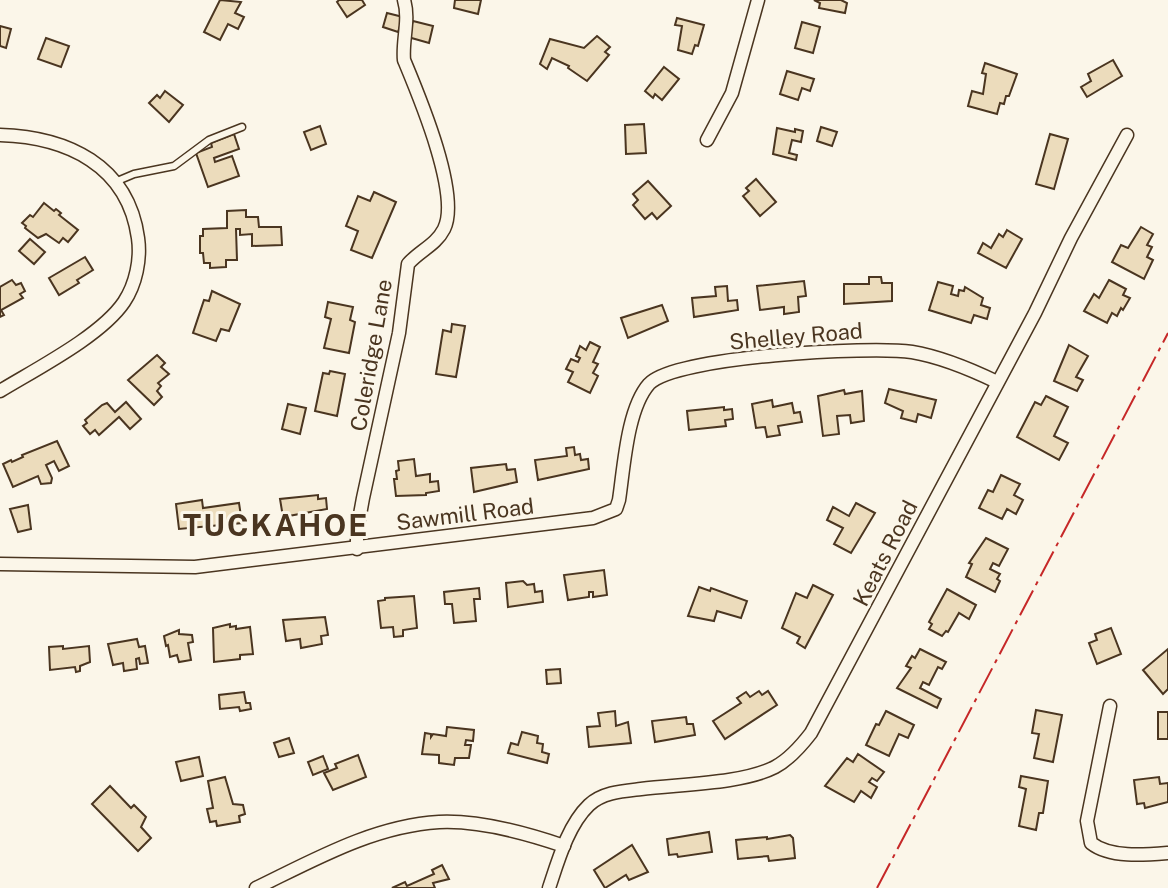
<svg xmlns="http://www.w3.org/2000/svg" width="1168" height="888" font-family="'Public Sans',sans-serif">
<rect width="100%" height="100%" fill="#fbf6e9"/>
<g fill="#ecdcbc" stroke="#4a3520" stroke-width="2">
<path d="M 220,0 L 241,2 L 235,13 L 244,17 L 238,29 L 228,24 L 220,40 L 204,32 Z"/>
<path d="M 339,0 L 362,0 L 365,5 L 347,17 L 337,2 Z"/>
<path d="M 455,0 L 481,0 L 478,14 L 454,8 Z"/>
<path d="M 814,0 L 841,0 L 847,3 L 845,13 L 819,8 L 820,3 Z"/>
<path d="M 387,13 L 403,17 L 398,32 L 383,27 Z"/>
<path d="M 677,18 L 704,25 L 698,46 L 695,45 L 692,54 L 678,50 L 682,26 L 675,25 Z"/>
<path d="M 413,21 L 433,26 L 429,43 L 408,37 Z"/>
<path d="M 802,22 L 820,27 L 813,53 L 795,48 Z"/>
<path d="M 0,26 L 11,29 L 6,48 L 0,46 Z"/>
<path d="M 597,36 L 610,47 L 605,52 L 609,55 L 587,81 L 568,68 L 569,66 L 552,58 L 547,69 L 540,64 L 550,39 L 584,48 Z"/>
<path d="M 46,38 L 69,46 L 61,67 L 38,59 Z"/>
<path d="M 1113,60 L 1122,76 L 1087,97 L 1081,87 L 1091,81 L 1088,74 Z"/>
<path d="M 985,63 L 1017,74 L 1009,96 L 1006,96 L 1004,104 L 1000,103 L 997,114 L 968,106 L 972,91 L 983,94 L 986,74 L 982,73 Z"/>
<path d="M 664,67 L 679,79 L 662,100 L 655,94 L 653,98 L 645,91 Z"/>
<path d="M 787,71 L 814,79 L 810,91 L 802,88 L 798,100 L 780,94 Z"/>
<path d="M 165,91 L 183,105 L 169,122 L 149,103 L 157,95 L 160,98 Z"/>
<path d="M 644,124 L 646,153 L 626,154 L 625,125 Z"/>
<path d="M 320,126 L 326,144 L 311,150 L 304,132 Z"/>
<path d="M 821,127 L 837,132 L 832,146 L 817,141 Z"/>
<path d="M 777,128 L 795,132 L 795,129 L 803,131 L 801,142 L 792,140 L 789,153 L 797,155 L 796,160 L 773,154 Z"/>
<path d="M 234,134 L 239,149 L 214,158 L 215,162 L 232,156 L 239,176 L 208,187 L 196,153 L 212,147 L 211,143 Z"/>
<path d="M 1050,134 L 1068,139 L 1054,189 L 1036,184 Z"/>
<path d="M 756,179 L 776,202 L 760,216 L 743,196 L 749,191 L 746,188 Z"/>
<path d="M 648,181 L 671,206 L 657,219 L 652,213 L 645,219 L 633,205 L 638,200 L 633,194 Z"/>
<path d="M 374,192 L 396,202 L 372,258 L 351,250 L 358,231 L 346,226 L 358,196 L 370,201 Z"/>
<path d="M 44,203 L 54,211 L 56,209 L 61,213 L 59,215 L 78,230 L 68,242 L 63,238 L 59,243 L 46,234 L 38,238 L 25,228 L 26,226 L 22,223 L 30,215 L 33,217 Z"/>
<path d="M 246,210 L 246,217 L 258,217 L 259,227 L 281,227 L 282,245 L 252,246 L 252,234 L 240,235 L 240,229 L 236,229 L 237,260 L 226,260 L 226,267 L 210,268 L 210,263 L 204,263 L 203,253 L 200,253 L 200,236 L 203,236 L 203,229 L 227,228 L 227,211 Z"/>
<path d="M 1141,227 L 1153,234 L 1147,245 L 1152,247 L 1147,257 L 1153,260 L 1144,279 L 1112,262 L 1121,245 L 1128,248 Z"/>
<path d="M 1007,230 L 1022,239 L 1006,268 L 978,253 L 983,243 L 991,248 L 999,234 L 1003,237 Z"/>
<path d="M 30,239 L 45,252 L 34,264 L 19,251 Z"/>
<path d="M 85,257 L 93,270 L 77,280 L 79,283 L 59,295 L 49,278 Z"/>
<path d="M 869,277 L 881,277 L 882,283 L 892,283 L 892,301 L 844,304 L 844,284 L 869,284 Z"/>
<path d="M 12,280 L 16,285 L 21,283 L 25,291 L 20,294 L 23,298 L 1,310 L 4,315 L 0,317 L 0,287 Z"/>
<path d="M 1109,280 L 1126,289 L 1123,295 L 1130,298 L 1123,310 L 1121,308 L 1117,316 L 1112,313 L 1107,323 L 1084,311 L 1094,294 L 1099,298 Z"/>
<path d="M 804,281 L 806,296 L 798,297 L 799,312 L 784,314 L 784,307 L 760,310 L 757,286 Z"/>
<path d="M 938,282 L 953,286 L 951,294 L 958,296 L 959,290 L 964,291 L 965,287 L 983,298 L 981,305 L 990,308 L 987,319 L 974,315 L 971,323 L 929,310 Z"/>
<path d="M 727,286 L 728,301 L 737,300 L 738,310 L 694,317 L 692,298 L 716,296 L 715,287 Z"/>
<path d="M 212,291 L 240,304 L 229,331 L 221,329 L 216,341 L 193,333 L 204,300 L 209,301 Z"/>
<path d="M 328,302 L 353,307 L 350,320 L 355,322 L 349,353 L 324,348 L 331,319 L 325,317 Z"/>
<path d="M 662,305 L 668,321 L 628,338 L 621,318 Z"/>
<path d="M 452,324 L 465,326 L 456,377 L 436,374 L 443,330 L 451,332 Z"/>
<path d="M 590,342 L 600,347 L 593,362 L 598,364 L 593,373 L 598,376 L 590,393 L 568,382 L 573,372 L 566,369 L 571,359 L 578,362 L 580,358 L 576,356 L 580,346 L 586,350 Z"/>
<path d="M 1069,345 L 1088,356 L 1076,377 L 1083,380 L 1077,391 L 1054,381 Z"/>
<path d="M 157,355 L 165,363 L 161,367 L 169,374 L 158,383 L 161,386 L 157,391 L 162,397 L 154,405 L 128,380 Z"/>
<path d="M 330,371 L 345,374 L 337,416 L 315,411 L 323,373 L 329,374 Z"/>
<path d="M 889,389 L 936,400 L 931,418 L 918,414 L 916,422 L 901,418 L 903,411 L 885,403 Z"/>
<path d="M 844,390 L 845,394 L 862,391 L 864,421 L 851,423 L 850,415 L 837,416 L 839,434 L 823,436 L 818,396 Z"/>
<path d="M 1046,396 L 1068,407 L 1054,436 L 1068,443 L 1059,460 L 1017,437 L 1035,402 L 1041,405 Z"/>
<path d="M 772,400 L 773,407 L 792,403 L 794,413 L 800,412 L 802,422 L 778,426 L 780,435 L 767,437 L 765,427 L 756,428 L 752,404 Z"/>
<path d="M 126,402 L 141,419 L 130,429 L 119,417 L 99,435 L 95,430 L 90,434 L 83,426 L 87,423 L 85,420 L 102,405 L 107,403 L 115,412 Z"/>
<path d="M 288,404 L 306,408 L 300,434 L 282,429 Z"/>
<path d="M 724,407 L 724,410 L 732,409 L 733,419 L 725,420 L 726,426 L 689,430 L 687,411 Z"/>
<path d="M 57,441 L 69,466 L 59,471 L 54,461 L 46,465 L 52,478 L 51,483 L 41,484 L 38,476 L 13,487 L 3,464 L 11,460 L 12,462 L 23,457 L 22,455 Z"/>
<path d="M 574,447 L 575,455 L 580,454 L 581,460 L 588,459 L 589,469 L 538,480 L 535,460 L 567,456 L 566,448 Z"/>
<path d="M 414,459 L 416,476 L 430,474 L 430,482 L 438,481 L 439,491 L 426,493 L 426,495 L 396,496 L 394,479 L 397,479 L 396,471 L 399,470 L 398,461 Z"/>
<path d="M 506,464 L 507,470 L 515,469 L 517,482 L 474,492 L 471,468 Z"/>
<path d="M 1001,475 L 1020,484 L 1014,495 L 1023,500 L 1016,514 L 1007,509 L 1002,519 L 979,508 L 988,490 L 993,492 Z"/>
<path d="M 318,495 L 318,499 L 326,498 L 327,509 L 283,517 L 280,499 Z"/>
<path d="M 202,500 L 203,508 L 239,503 L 242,523 L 179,529 L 176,504 Z"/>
<path d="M 856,503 L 875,513 L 851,553 L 834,544 L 843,528 L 827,520 L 833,507 L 849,516 Z"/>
<path d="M 28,505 L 31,529 L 18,532 L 10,509 Z"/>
<path d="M 986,538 L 1008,549 L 999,566 L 993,563 L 990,569 L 1000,574 L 997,579 L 1000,581 L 995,592 L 966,577 L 972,564 L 969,563 Z"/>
<path d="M 604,570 L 607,595 L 593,597 L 593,592 L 589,592 L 589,597 L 568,600 L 564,575 Z"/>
<path d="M 523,581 L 527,585 L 534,584 L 535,592 L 542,591 L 543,602 L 508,607 L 506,583 Z"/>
<path d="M 813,585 L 833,595 L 805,648 L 797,643 L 800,637 L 782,628 L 796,593 L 807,598 Z"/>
<path d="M 699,587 L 710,591 L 711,588 L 747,601 L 741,618 L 717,611 L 714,621 L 688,616 Z"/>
<path d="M 479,588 L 480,599 L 474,599 L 476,621 L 454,623 L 452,604 L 445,604 L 444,592 Z"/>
<path d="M 947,589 L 976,605 L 969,619 L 959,613 L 948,632 L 946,631 L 942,636 L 929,629 L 932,624 L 929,622 Z"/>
<path d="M 414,596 L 417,628 L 403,630 L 403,636 L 394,637 L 393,627 L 381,628 L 378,601 L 385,600 L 385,598 Z"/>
<path d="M 325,617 L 328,635 L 321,636 L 322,644 L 301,648 L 300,639 L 286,641 L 283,620 Z"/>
<path d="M 230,624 L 230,627 L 236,626 L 236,629 L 250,627 L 253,654 L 240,655 L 240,659 L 214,662 L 213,628 Z"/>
<path d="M 1111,628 L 1121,654 L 1097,664 L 1089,643 L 1097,640 L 1095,634 Z"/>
<path d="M 179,630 L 179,634 L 192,635 L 193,642 L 188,643 L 191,660 L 179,662 L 177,655 L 170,657 L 168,645 L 166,646 L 164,636 Z"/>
<path d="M 137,639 L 139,647 L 145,646 L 148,663 L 140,664 L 139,658 L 136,659 L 137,669 L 124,671 L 123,663 L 113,665 L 108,644 Z"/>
<path d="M 63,646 L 63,649 L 89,646 L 90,662 L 80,666 L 80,671 L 76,672 L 75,667 L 50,670 L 49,647 Z"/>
<path d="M 920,649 L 946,662 L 942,669 L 938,667 L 929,685 L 923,682 L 920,688 L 941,699 L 937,708 L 897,688 L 911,668 L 906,666 L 912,656 L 915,658 Z"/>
<path d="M 1168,649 L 1168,689 L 1163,694 L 1143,670 Z"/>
<path d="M 560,669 L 561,683 L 547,684 L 546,670 Z"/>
<path d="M 759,691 L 762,695 L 768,691 L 777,705 L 725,739 L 713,721 L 741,703 L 737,698 L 746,692 L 750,697 Z"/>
<path d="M 244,692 L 246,703 L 250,703 L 251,709 L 240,711 L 239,707 L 220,709 L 219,695 Z"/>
<path d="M 1036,710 L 1062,715 L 1053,762 L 1034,758 L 1039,734 L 1032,733 Z"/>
<path d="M 615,711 L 616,726 L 628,722 L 631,743 L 589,747 L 587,727 L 600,726 L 598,713 Z"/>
<path d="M 886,711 L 914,725 L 908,738 L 899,734 L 889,756 L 866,745 L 876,724 L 879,725 Z"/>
<rect x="1158" y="712" width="10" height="27"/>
<path d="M 686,717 L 687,724 L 693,724 L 695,735 L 655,742 L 652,721 Z"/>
<path d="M 447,727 L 474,730 L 473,741 L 466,740 L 465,745 L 471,745 L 469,758 L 455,758 L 454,765 L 439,763 L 439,755 L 422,754 L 425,733 L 431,734 L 431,737 L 433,734 L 446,736 Z"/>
<path d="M 522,732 L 538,736 L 537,743 L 543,744 L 542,752 L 549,754 L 547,763 L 508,753 L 511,743 L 518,745 Z"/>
<path d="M 289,738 L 294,753 L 279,757 L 274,743 Z"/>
<path d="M 858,754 L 884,772 L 877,781 L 872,778 L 869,782 L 877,787 L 871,798 L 861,791 L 854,802 L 825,786 L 847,758 L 853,762 Z"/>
<path d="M 358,755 L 366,777 L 333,790 L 324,773 L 337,768 L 335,764 Z"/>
<path d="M 323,756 L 328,769 L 313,775 L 308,762 Z"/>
<path d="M 199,757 L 203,776 L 181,781 L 176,762 Z"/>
<path d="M 1021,776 L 1048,781 L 1043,813 L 1039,813 L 1036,830 L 1019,826 L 1026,789 L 1019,787 Z"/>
<path d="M 225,777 L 233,804 L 243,805 L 245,814 L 239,816 L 240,822 L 217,826 L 216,821 L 210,822 L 207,809 L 213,808 L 208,781 Z"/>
<path d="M 1159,777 L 1160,784 L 1168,783 L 1168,802 L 1145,808 L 1144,803 L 1137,804 L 1134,780 Z"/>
<path d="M 110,786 L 131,808 L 134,805 L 146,817 L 141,827 L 151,838 L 138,851 L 92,804 Z"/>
<path d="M 709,832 L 712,852 L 678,857 L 677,854 L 669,855 L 667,839 Z"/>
<path d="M 790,835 L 793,838 L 795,858 L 769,861 L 768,856 L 738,859 L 736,840 L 767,837 L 767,839 Z"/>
<path d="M 632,845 L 648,872 L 629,880 L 626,875 L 605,888 L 594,870 Z"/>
<path d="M 442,865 L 449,879 L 433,883 L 435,888 L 392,888 L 405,882 L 407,886 L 434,874 L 432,870 Z"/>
</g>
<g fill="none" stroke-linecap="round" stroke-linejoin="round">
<g stroke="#4a3520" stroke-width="9">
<path id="lane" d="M 115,182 L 134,174 L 174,166 L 209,140 L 242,127"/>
</g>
<g stroke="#4a3520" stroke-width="15">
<g id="street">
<path d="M 0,135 C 67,137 128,165 138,238 C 141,259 136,284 124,302 C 101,336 36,369 0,391"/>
<path d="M 707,140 L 732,93 L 758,0"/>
<path d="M 357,549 L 357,531 L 363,498 L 399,333 L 408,264 C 419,251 436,245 444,229 C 461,195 419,96 404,60 C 402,40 410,20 404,0"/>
<path d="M 0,564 L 195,567 L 593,518 L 616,509 L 619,500 C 624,467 627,409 649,384 C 675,356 871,346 912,352 C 942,357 970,369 997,382"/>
<path d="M 1110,706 L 1087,821 L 1091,843 C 1110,858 1144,855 1168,853"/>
<path d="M 256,888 C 314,860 373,826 439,822 C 480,820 526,833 564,846"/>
<path d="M 549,888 C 558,861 568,825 589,805 C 603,792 624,791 641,789 C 680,784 742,784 775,767 C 790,759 801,746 811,733 L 1035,313 L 1071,238 L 1127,135"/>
</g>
</g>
<use href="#lane" stroke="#fbf6e9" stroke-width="6"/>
<use href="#street" stroke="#fbf6e9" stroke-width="12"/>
<path stroke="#c62828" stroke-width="2" stroke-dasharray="28 6 4 6" stroke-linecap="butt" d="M 877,888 L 1168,333"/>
</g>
<g text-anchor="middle" stroke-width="6" stroke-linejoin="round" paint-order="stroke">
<g font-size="22" fill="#4a3520" stroke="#fbf6e9">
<text transform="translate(796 336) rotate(-5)" y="8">Shelley Road</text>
<text transform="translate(371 355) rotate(-80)" y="8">Coleridge Lane</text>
<text transform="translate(465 514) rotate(-7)" y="8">Sawmill Road</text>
<text transform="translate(885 553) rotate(-63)" y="8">Keats Road</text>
</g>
<g font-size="30" font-weight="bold" letter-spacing="2" fill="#4a3520" stroke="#fbf6e9">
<text x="276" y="536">TUCKAHOE</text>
</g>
</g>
</svg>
